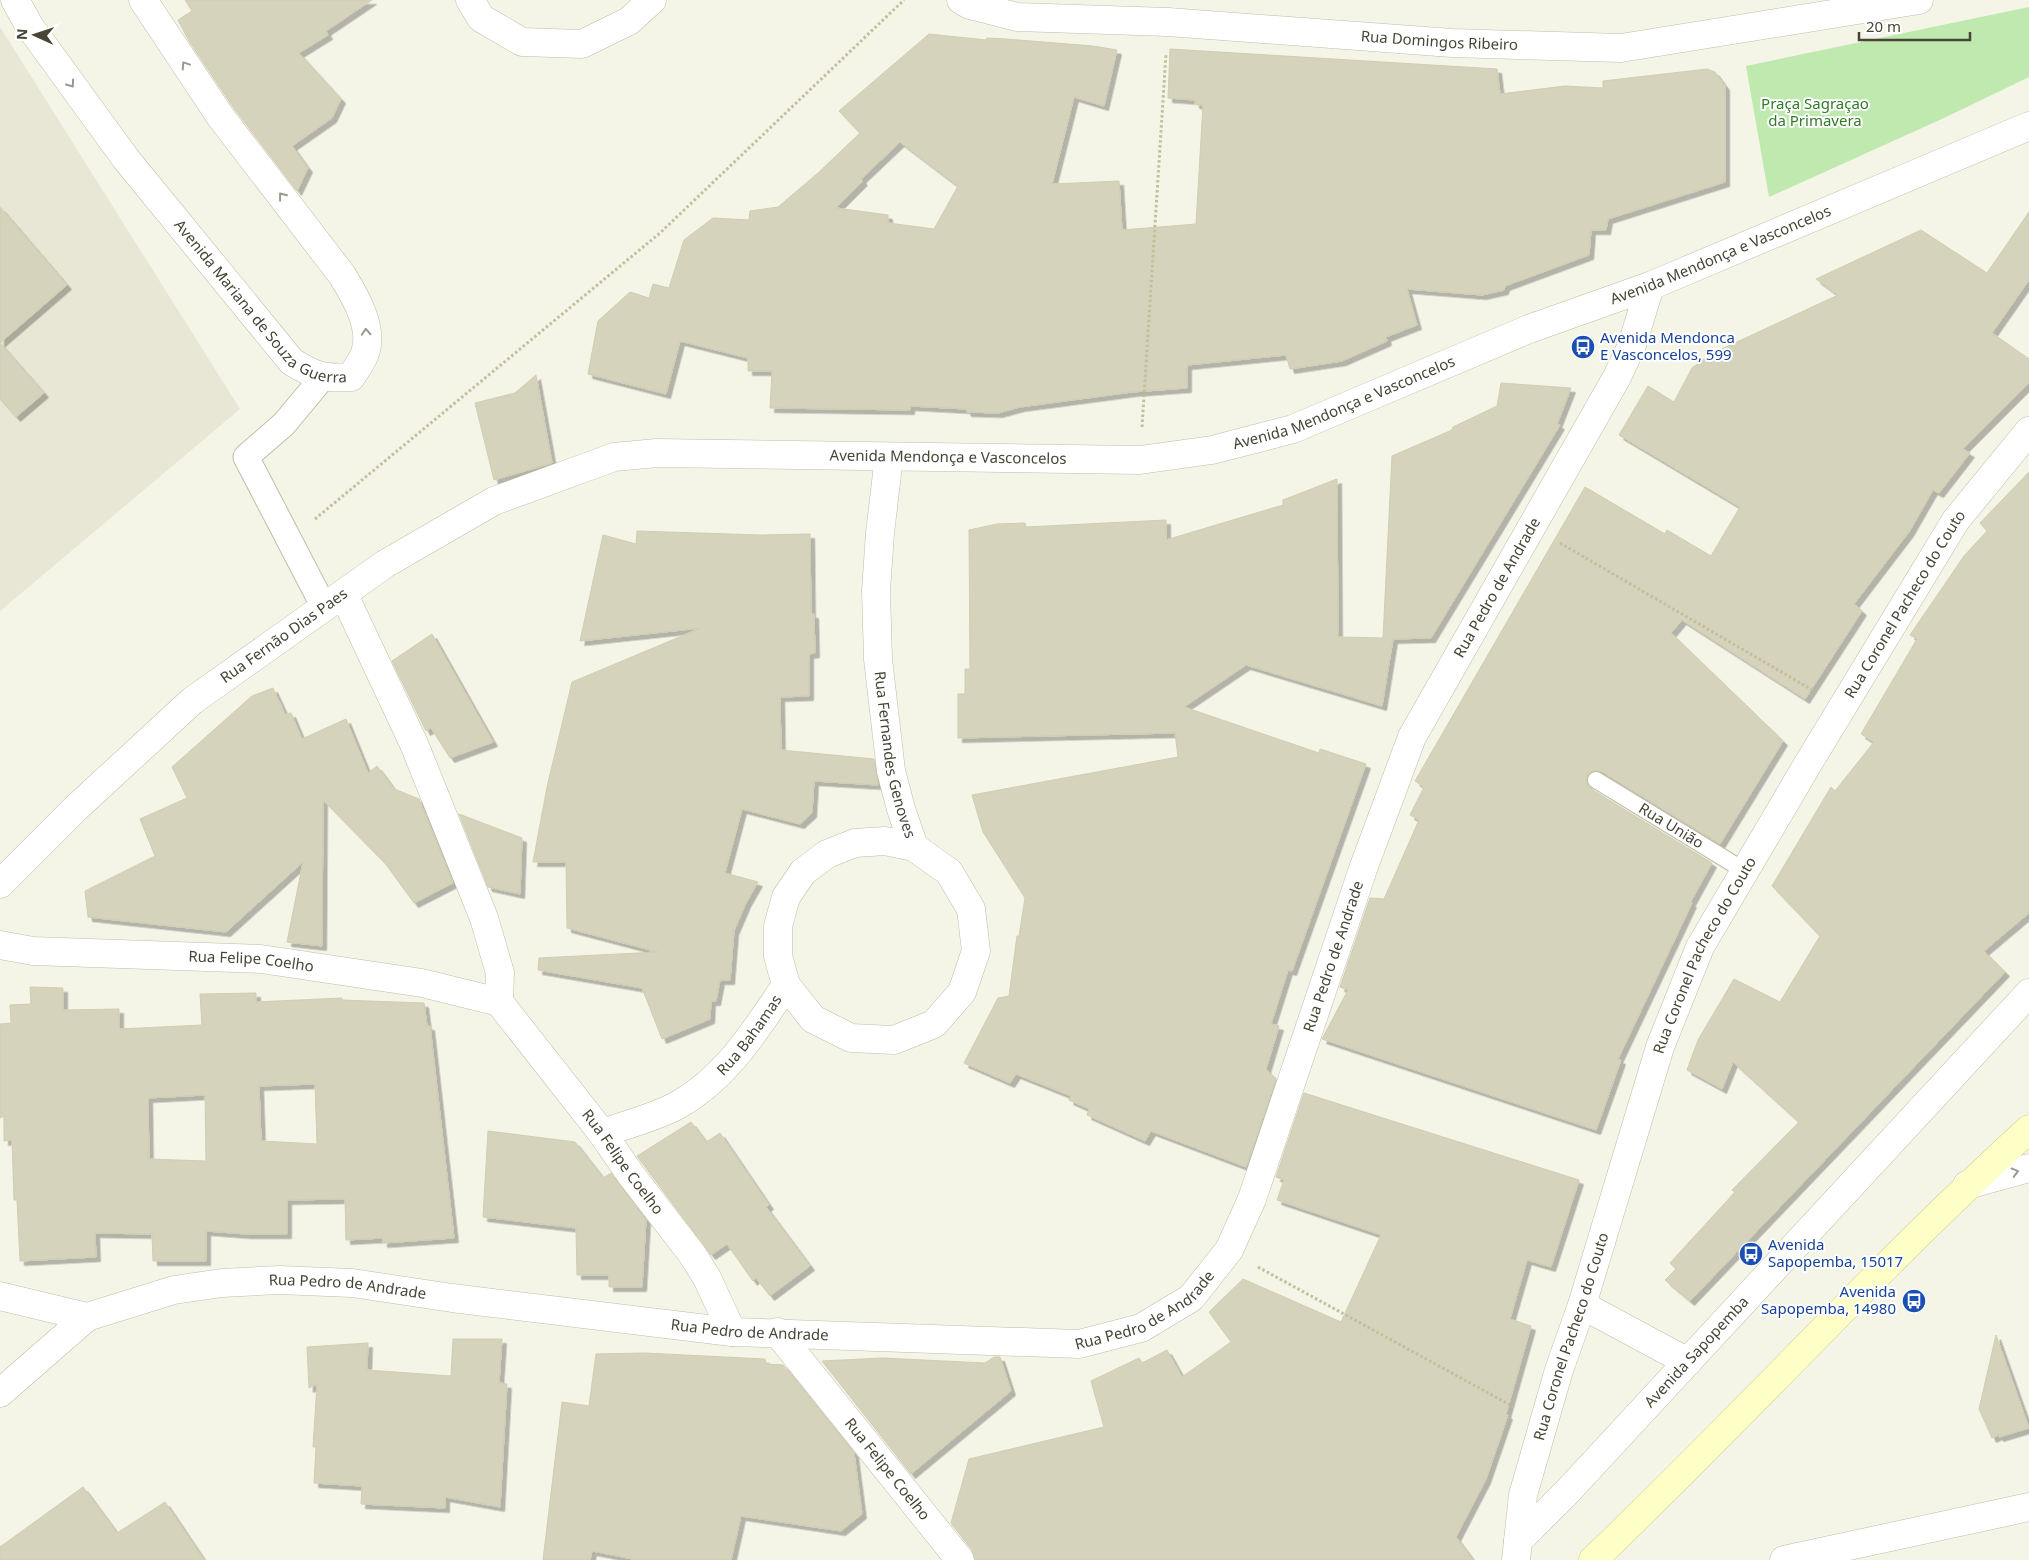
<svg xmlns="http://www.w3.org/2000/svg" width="2029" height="1560" font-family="'Noto Sans',sans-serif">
<defs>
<filter id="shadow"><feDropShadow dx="4.5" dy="4.5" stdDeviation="0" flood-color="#0004"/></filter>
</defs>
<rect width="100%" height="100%" fill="#f4f4e7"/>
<path fill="#e8e7d5" d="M 0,27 L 240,409 L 0,611 Z"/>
<path fill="#bfe9ae" d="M 2029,7 L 2029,77 L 1944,118 L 1769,197 L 1746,66 Z"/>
<g fill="#d6d3bc" stroke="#d1cdaf" fill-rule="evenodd" filter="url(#shadow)">
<path d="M 185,0 L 372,0 L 326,31 L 328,35 L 299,53 L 341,99 L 332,118 L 292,146 L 308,168 L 297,191 L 233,107 L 189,41 L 178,20 L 192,11 Z"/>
<path d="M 929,34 L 986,40 L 987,38 L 1006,39 L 1093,46 L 1117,50 L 1104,106 L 1074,97 L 1052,184 L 1119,181 L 1122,230 L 1196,224 L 1203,105 L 1195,104 L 1195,100 L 1168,98 L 1170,49 L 1497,69 L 1500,94 L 1565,86 L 1603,88 L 1603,81 L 1707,69 L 1715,72 L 1725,86 L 1725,182 L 1608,219 L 1606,230 L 1591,230 L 1589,255 L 1505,286 L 1504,290 L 1482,295 L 1407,289 L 1417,325 L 1386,337 L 1387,341 L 1342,361 L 1290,369 L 1286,355 L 1187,365 L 1187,388 L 1132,392 L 1020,407 L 998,413 L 967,412 L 966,409 L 910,406 L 910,410 L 770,408 L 772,371 L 748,371 L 748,358 L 680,341 L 666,394 L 588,374 L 598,321 L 630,292 L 649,298 L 653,284 L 669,288 L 684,240 L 713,218 L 749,220 L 750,211 L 778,207 L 818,173 L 860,133 L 839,111 ZM 900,142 L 958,186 L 934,229 L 888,223 L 888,215 L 836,208 L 863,181 L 861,179 Z"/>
<path d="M 0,207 L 67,285 L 0,343 L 44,393 L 16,417 L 0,399 Z"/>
<path d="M 2029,212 L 2029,280 L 1992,333 L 2029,359 L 2029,383 L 1963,449 L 1970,453 L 1939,493 L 1933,490 L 1909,532 L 1854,604 L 1862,611 L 1805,699 L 1682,620 L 1671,633 L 1783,741 L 1720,844 L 1601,771 L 1592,771 L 1587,775 L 1587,784 L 1591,789 L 1712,863 L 1690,903 L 1692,903 L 1618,1059 L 1621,1060 L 1596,1130 L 1322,1039 L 1348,990 L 1340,987 L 1370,898 L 1384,899 L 1419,820 L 1410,815 L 1424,787 L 1415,781 L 1585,487 L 1665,534 L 1667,530 L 1711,556 L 1740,507 L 1619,435 L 1648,386 L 1674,402 L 1692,368 L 1709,355 L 1838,295 L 1816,279 L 1921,230 L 1987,273 Z"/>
<path d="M 536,375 L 552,463 L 494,480 L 475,403 L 515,393 Z"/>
<path d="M 1501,383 L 1571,388 L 1557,424 L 1560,425 L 1431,638 L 1393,639 L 1382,706 L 1246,665 L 1184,707 L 1319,753 L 1320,749 L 1366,764 L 1292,971 L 1288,970 L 1271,1024 L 1279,1026 L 1266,1069 L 1276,1079 L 1246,1167 L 1151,1131 L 1145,1141 L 1087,1115 L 1089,1109 L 1069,1100 L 1071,1096 L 1016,1074 L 1010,1083 L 964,1063 L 998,998 L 1009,996 L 1017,936 L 1019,936 L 1025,898 L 983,832 L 972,795 L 1178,757 L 1175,733 L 958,738 L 958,694 L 965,694 L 965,669 L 970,669 L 969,530 L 997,524 L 1025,523 L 1026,527 L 1166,520 L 1166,540 L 1283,505 L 1283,500 L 1337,479 L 1338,637 L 1383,638 L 1392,456 L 1452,430 L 1453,427 L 1497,406 Z"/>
<path d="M 2029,472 L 2029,913 L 1984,951 L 2005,972 L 1690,1301 L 1665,1280 L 1676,1269 L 1670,1263 L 1735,1192 L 1732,1190 L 1799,1122 L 1733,1062 L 1722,1089 L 1687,1070 L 1698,1040 L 1734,979 L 1780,1002 L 1820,936 L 1772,886 L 1831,787 L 1835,791 L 1874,742 L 1861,734 L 1917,639 L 1910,635 L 1964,556 L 1987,531 L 1980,523 Z"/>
<path d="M 637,531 L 760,535 L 810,534 L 811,614 L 814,614 L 815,653 L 809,654 L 809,696 L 780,697 L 781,750 L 874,759 L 878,785 L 814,781 L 812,813 L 800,824 L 742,809 L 725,873 L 758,882 L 746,903 L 734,931 L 730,980 L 720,980 L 716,1001 L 711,1001 L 710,1019 L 662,1039 L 642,988 L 538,970 L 539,958 L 658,952 L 567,928 L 566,862 L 533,862 L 547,787 L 572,682 L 701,628 L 580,641 L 603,535 L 636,544 Z"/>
<path d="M 432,634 L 493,742 L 450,758 L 431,728 L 426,731 L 392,661 Z"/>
<path d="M 273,688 L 285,714 L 291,713 L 302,739 L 346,719 L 368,773 L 377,766 L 394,789 L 419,799 L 453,883 L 414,903 L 385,863 L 323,800 L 322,946 L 287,942 L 303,862 L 226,932 L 88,917 L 85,891 L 155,856 L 140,819 L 187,798 L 172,767 L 252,696 Z"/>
<path d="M 459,814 L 522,838 L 520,894 L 488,887 Z"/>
<path d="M 30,987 L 63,988 L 63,1010 L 119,1009 L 119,1029 L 202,1025 L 200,994 L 256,993 L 256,1002 L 342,998 L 342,1000 L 424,1003 L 427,1026 L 430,1026 L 454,1238 L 383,1243 L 383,1238 L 346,1240 L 345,1199 L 287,1200 L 287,1234 L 246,1234 L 206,1231 L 206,1261 L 153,1261 L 152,1234 L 95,1233 L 96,1257 L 20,1261 L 17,1200 L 14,1200 L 12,1140 L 4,1141 L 4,1116 L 0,1118 L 0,1024 L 11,1023 L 10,1005 L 31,1004 ZM 315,1084 L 317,1144 L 261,1141 L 259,1086 ZM 205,1095 L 206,1161 L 149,1159 L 148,1098 Z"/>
<path d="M 1304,1093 L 1579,1180 L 1551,1267 L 1527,1260 L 1510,1319 L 1531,1326 L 1506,1414 L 1508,1415 L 1486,1479 L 1456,1537 L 1473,1560 L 975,1560 L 972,1550 L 951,1523 L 969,1459 L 1104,1427 L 1091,1381 L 1139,1358 L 1142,1363 L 1167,1350 L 1182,1377 L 1231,1342 L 1209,1312 L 1243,1279 L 1341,1322 L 1381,1235 L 1277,1200 L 1284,1180 L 1276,1177 Z"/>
<path d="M 691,1122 L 706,1142 L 720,1133 L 769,1205 L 766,1207 L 810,1266 L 770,1296 L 756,1278 L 753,1281 L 727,1244 L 711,1255 L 637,1156 Z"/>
<path d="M 488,1131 L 575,1142 L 603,1178 L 611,1173 L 646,1220 L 642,1287 L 609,1287 L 609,1275 L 577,1275 L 576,1228 L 483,1217 Z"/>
<path d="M 1996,1335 L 2029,1428 L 1999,1437 L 1998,1435 L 1992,1438 L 1979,1409 Z"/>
<path d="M 453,1339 L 502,1339 L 499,1383 L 507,1384 L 500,1507 L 445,1497 L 445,1508 L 361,1504 L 362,1486 L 314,1483 L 316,1447 L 313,1447 L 317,1384 L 309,1388 L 307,1347 L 368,1343 L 367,1370 L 451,1376 Z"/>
<path d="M 645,1353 L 765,1359 L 766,1364 L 783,1365 L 854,1453 L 862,1514 L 841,1531 L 741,1516 L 731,1560 L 638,1560 L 592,1551 L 590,1560 L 543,1560 L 562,1402 L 589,1406 L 596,1354 Z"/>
<path d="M 994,1357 L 1000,1357 L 1011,1391 L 911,1474 L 822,1361 L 883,1358 L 985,1363 Z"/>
<path d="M 83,1487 L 117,1533 L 165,1502 L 204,1560 L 0,1560 L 0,1547 Z"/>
</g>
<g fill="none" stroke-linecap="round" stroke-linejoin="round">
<g stroke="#c0bea9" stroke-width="18">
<g id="service">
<path id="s1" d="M 1596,780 L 1745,871"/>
</g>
</g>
<g stroke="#c0bea9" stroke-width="27">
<path id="pedestrian" d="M 323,377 L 284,424 L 246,457 L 324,607"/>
</g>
<g stroke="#c0bea9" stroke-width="29">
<g id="minor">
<path id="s2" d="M 15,0 L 30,27 L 126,159 L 292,362 C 316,376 322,379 351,377 C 356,369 362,362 365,353 C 374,328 355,296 342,275 L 220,116 L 143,0"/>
<path d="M 470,0 L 481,18 L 522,42 L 582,44 L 629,21 L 652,0"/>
<path id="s3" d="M 961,0 L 970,5 L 1017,17 L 1168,22 L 1452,43 L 1621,48 L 1919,0"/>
<path id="s4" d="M 889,457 L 880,533 L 876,591 L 878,659 L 891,771 L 901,809 L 914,847 L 949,872 L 971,909 L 976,951 L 962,992 L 934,1024 L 894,1040 L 851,1038 L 813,1019 L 786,985 L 778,956 L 778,926 L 786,897 L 803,872 L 827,854 L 855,843 L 885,841 L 914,847"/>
<path d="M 344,595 L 414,744 L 484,918 L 500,973 L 499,1002"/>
<path id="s5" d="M 0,884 L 76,808 L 192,701 L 385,564 L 494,501 L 614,457 L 657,453 L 1140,460 L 1212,450 L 1293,429 L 1529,329 L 1650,286 L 2029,126"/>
<path id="s6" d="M 0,945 L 33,951 L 261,959 L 422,983 L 499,1002 L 602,1133 L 631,1175 L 692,1254 L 707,1278 L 732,1332"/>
<path id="s7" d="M 602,1133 C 626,1125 656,1117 678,1105 C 727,1077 755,1031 786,985"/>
<path d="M 1967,1185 L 2029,1168"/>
<path id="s8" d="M 0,1296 L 87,1317 L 174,1290 L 222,1283 L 279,1280 L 352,1283 L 452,1298 L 732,1332 L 1079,1344 L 1141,1328 L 1191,1298 L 1229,1250 L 1252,1199 L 1363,869 L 1412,737 L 1617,377 L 1632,345 L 1650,286"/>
<path d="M 1582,1305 L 1688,1362"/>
<path id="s9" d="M 777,1332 L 960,1560"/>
<path d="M 0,1393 L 87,1317"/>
<path id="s10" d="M 1518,1541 L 1568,1491 L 2029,993"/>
<path id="s11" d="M 1516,1560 L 1523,1495 L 1559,1370 L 1582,1305 L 1660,1047 L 1700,947 L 1809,762 L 1956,520 L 2029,431"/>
<path d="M 1784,1560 L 2029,1507"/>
</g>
</g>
<g stroke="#d2d193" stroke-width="29">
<path id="secondary" d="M 1593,1560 C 1741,1419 1878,1267 2029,1129"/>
</g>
<g stroke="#c2bf9a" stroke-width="3" stroke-dasharray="2.5 2.5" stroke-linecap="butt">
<path d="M 1142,427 L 1166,54"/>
<path d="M 315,519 L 660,233 L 904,0"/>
<path d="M 1560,543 L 1814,691"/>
<path d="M 1258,1267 L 1514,1407"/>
</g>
<use href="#service" stroke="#fff" stroke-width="16"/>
<use href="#pedestrian" stroke="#fff" stroke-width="25"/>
<use href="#minor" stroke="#fff" stroke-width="28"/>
<use href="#secondary" stroke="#fdffc6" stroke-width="28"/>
</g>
<defs><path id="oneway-chevron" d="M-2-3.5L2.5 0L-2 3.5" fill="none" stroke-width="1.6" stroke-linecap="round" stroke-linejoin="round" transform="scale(1.25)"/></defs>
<g stroke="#9a9990">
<use href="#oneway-chevron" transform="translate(185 65) rotate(-124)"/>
<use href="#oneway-chevron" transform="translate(71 84) rotate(54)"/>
<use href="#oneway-chevron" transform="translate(282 196) rotate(-128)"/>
<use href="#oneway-chevron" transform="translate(366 332) rotate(-93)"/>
<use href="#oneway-chevron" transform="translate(2015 1172) rotate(-15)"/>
</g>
<defs>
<g id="bus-disc" transform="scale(1.25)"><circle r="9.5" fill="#1a4fb4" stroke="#fff"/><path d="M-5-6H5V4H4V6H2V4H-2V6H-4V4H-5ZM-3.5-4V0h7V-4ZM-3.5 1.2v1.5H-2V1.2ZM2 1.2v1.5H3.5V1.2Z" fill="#fff"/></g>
</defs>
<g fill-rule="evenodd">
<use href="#bus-disc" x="1583" y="347"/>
<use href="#bus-disc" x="1751" y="1254"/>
<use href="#bus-disc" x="1914" y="1301"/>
</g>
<g text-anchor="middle" stroke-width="4" stroke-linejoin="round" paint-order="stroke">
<g font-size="15" fill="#474536" stroke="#fff">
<text dy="5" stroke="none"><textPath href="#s3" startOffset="482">Rua Domingos Ribeiro</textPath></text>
<text dy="5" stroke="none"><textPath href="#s5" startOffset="1900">Avenida Mendonça e Vasconcelos</textPath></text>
<text dy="5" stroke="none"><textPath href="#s2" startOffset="395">Avenida Mariana de Souza Guerra</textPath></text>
<text dy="5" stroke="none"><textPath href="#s5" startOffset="1495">Avenida Mendonça e Vasconcelos</textPath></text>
<text dy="5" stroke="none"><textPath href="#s5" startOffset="1090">Avenida Mendonça e Vasconcelos</textPath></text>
<text dy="5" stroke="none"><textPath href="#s8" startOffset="1990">Rua Pedro de Andrade</textPath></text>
<text dy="5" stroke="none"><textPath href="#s11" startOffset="1041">Rua Coronel Pacheco do Couto</textPath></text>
<text dy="5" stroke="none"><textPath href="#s5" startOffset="378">Rua Fernão Dias Paes</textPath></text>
<text dy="5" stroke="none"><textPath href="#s4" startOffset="300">Rua Fernandes Genoves</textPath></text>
<text dy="5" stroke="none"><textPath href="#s1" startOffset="88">Rua União</textPath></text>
<text dy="5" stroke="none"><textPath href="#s8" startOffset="1585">Rua Pedro de Andrade</textPath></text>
<text dy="5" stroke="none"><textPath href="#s11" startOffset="636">Rua Coronel Pacheco do Couto</textPath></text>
<text dy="5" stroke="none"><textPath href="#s6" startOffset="252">Rua Felipe Coelho</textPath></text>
<text dy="5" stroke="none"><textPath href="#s7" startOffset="182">Rua Bahamas</textPath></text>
<text dy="5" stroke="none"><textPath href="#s6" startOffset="706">Rua Felipe Coelho</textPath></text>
<text dy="5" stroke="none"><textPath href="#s8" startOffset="355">Rua Pedro de Andrade</textPath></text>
<text dy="5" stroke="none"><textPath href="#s8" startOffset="1165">Rua Pedro de Andrade</textPath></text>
<text dy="5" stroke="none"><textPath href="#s8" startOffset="760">Rua Pedro de Andrade</textPath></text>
<text dy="5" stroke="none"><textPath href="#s11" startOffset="231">Rua Coronel Pacheco do Couto</textPath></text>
<text dy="5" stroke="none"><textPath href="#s10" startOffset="260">Avenida Sapopemba</textPath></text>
<text dy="5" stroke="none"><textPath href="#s9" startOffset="176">Rua Felipe Coelho</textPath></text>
</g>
<g font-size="15" fill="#307b27" stroke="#fff">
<text x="1815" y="109">Praça Sagraçao<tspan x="1815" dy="17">da Primavera</tspan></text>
</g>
<g font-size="15" fill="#164399" stroke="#fff" text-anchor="start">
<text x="1600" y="343">Avenida Mendonca<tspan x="1600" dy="17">E Vasconcelos, 599</tspan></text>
<text x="1768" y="1250">Avenida<tspan x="1768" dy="17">Sapopemba, 15017</tspan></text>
<text x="1896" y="1297" text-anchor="end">Avenida<tspan x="1896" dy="17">Sapopemba, 14980</tspan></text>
</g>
</g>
<g transform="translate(35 35) rotate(273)" stroke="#ffffff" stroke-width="4" paint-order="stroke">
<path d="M0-4L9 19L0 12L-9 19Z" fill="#474536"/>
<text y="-8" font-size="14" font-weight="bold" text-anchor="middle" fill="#474536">N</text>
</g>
<path d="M1859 32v8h111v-8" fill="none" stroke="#474536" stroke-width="2.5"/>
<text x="1866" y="32" font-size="15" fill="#474536" stroke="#ffffff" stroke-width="4" paint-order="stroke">20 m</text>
</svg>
